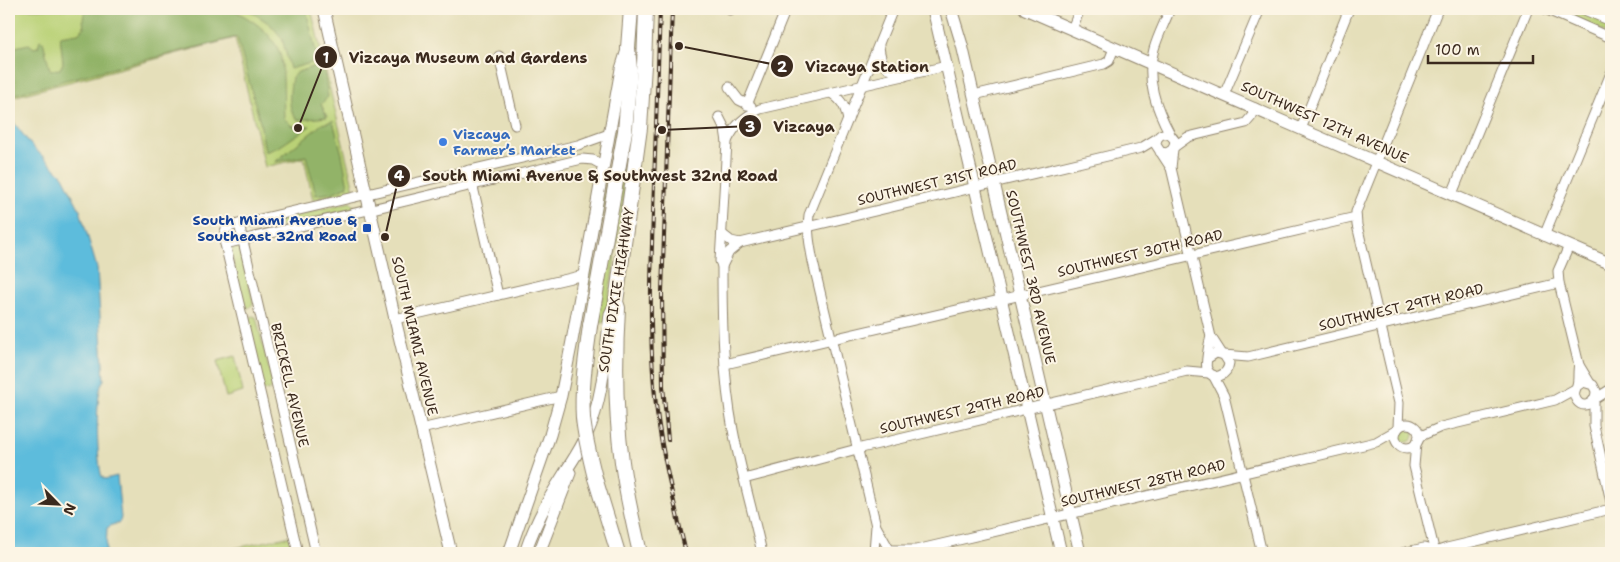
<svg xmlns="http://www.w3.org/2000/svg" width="1620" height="562" font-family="'Shantell Sans',sans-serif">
<rect width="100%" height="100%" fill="#fcf5e5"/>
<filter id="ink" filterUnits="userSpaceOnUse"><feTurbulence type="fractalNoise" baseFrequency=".02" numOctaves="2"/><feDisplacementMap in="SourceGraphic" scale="10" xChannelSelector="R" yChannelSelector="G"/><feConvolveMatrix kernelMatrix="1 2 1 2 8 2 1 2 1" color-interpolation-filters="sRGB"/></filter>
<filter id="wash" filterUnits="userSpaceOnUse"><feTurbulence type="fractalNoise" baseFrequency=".0096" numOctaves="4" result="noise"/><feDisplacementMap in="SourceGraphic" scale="20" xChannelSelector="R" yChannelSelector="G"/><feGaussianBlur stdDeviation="1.12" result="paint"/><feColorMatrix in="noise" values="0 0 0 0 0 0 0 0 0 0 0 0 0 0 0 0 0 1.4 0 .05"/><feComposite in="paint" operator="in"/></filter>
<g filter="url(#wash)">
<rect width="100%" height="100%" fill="#e5dfba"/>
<g fill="#b9d176" stroke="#7a7e4a">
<path d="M 9,9 L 311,9 L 354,190 L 313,200 L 304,158 L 265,167 L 235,38 L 9,98 Z"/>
<path d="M 637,9 L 641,9 L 637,96 L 631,150 L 605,323 L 598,322 L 634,83 Z"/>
<path d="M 1551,9 L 1578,9 L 1611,24 L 1611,35 Z"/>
<path d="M 616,128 L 617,131 L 617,140 L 590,286 L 587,285 Z"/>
<path d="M 350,202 L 354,206 L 353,209 L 249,234 L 245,232 L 245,227 Z"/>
<path d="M 236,247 L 240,248 L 253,301 L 253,304 L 249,308 L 244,306 L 243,304 L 231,254 L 232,249 Z"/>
<path d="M 252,316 L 256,317 L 273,385 L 272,388 L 269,391 L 264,390 L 263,388 L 247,320 Z"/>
<path d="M 235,356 L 243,392 L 226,397 L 217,361 Z"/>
<circle cx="1407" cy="435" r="7"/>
<path d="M 291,536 L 295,553 L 213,553 Z"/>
</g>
<g fill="#92b367" stroke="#666e42">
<path d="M 85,9 L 232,9 C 250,19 268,29 278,49 C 285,62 283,102 284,118 L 292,126 L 310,126 L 279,147 L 265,152 L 260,122 L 237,37 L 66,80 L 9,96 L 9,55 L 11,48 L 29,44 L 34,48 L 38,47 L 40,40 L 43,41 L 50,70 L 60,69 L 63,63 L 60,36 L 78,33 L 84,28 L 83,19 Z"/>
<path d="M 247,9 L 306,9 L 318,61 L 290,69 L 282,38 L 270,24 Z"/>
<path d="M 321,64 L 325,75 L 328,97 L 321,104 L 327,117 L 298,120 C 286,109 290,91 292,77 L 298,72 Z"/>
<path d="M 333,121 L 342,154 L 348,186 L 332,193 L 316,195 L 306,156 L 275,162 L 322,124 Z"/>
</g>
<path fill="#5dbcdc" stroke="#4c737d" d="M 9,116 L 31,145 L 63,176 L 80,210 L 97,268 L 104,380 C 94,389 97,464 102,477 L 105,479 L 117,476 L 121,518 L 119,523 L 112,525 L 107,528 L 106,553 L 9,553 Z"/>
</g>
<g filter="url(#ink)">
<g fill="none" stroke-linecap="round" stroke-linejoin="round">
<g stroke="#90846c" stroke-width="11">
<g id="minor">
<path d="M 1545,9 L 1611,38"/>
<path d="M 1582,9 L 1611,21"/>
<path d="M 730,10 L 730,9"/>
<path d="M 1072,29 L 1080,9"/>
<path d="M 879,46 C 881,67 886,69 905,76"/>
<path d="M 499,56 L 515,125"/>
<path d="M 729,87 L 739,100 L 751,106"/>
<path d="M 831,93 C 843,101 845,107 848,120"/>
<path d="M 974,95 L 1104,64 L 1109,61 L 1114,48"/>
<path d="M 1224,95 L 1260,9"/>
<path d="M 747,105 L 786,9"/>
<path d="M 719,117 L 725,129 L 727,142 L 720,261 L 722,266 C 722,321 723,376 733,430 C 741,472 753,512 762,553"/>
<path d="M 1301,129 L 1349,9"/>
<path d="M 1170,134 C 1156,108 1145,79 1154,49 C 1158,35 1165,22 1170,9"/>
<path d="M 727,141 C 735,125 744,117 760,109 L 947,66"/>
<path d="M 1174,147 L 1188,137 L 1246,123 L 1252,116 L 1255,108"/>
<path d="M 1173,149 L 1171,168 L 1211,337 L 1222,354"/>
<path d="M 1160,152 L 1167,153 L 1173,149 L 1175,141 C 1169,130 1156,132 1156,145 L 1171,168"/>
<path d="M 469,170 L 498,295"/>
<path d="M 1452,194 L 1528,9"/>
<path d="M 239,224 L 316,553"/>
<path d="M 722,234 L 731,241 L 740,243 L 1141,148 L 1156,139"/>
<path d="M 1544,236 L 1611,73"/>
<path d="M 225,244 L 582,159 L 593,160 L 604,166"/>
<path d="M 1569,246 L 1558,271 L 1559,283 L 1579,365 L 1590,383"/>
<path d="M 722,266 L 729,252 L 740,243"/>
<path d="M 395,319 L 584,275"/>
<path d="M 1224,355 L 1248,357 L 1559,283"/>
<path d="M 1208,358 L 1216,353 L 1224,355 L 1229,363 C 1228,375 1213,383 1207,369 C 1205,365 1209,342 1211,337"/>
<path d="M 725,364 L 1356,217"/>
<path d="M 1213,375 L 1224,396 L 1262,553"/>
<path d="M 1577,386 L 1583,382 L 1593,385 L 1596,391 C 1596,405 1580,411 1575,397 C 1573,392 1576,390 1577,385 C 1579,379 1577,371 1579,365"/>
<path d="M 1595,399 L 1611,389"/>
<path d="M 1594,400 L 1594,426 L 1611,502"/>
<circle cx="1407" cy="436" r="12"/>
<path d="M 1398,428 L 1399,403 L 1357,225 L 1356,212 L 1438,9"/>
<path d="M 421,429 L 561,396"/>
<path d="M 1418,439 L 1423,435 L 1441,427 L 1555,400 L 1575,389"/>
<path d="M 1416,443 L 1414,466 L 1435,553"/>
<path d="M 744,479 L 857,449 L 1187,371 L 1209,373"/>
<path d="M 877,528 L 889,549"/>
<path d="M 891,550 L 916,550 L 1376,442 L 1397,430"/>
<path d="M 874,551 L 876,526 L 813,262 C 810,246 807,231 809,215 L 893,9"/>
<path d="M 298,553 L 225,244 C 223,230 224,227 239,224 L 578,145 L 609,134"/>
<path d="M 1402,553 L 1424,548 L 1435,551"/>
<path d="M 1432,553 L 1447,548 L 1611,509"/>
</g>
</g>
<g stroke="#90846c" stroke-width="13">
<g id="major">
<path d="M 324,9 L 395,319 L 451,553"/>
<path d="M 933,9 L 1061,553"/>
<path d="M 951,9 L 962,45 L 1080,553"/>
<path d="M 1025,9 L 1611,264"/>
<path d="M 509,553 L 550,435 L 561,396 L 572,341 L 621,69 L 627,50"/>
<path d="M 525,553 C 534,525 548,499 564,474 C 572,461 581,449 587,434 C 604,397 605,354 610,314 L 616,302"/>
<path d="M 539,553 L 570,473"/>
</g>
</g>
<g stroke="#90846c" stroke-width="16">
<g id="highway">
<path d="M 590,326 L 625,131 L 630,70 L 628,48 L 631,9"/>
<path d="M 595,478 L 618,553"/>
<path d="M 640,553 C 633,523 626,493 622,462 C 615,411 615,359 618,308 L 616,302 L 640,128 L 644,65 L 646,9"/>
</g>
</g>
<use href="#minor" stroke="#fff" stroke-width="9"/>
<use href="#major" stroke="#fff" stroke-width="11"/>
<use href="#highway" stroke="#fff" stroke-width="14"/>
<g stroke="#3b2a1e" stroke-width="4">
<g id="rail">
<path d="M 660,9 C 658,77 655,145 653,213 C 651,271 649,328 654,386 C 659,443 673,498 686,553"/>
<path d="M 668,440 L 663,386 L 662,292 L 672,9"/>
</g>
</g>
<use href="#rail" stroke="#fcf5e5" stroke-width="2" stroke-dasharray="5.5" stroke-linecap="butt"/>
<g stroke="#90846c" stroke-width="16" stroke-linecap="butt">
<path id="highway-bridge" d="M 590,326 C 586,356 581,387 583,418 C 585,438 590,458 595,478"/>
</g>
<use href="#highway-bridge" stroke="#fff" stroke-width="14"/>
</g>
</g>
<circle fill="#3f7fe0" stroke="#fcf5e5" stroke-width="2" cx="443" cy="142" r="5"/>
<rect fill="#1a4fb4" stroke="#fcf5e5" stroke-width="2" x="362" y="223" width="10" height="10" rx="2.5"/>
<g text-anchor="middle" stroke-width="4" stroke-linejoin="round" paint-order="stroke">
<g font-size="14" fill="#3b2a1e" stroke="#fcf5e5">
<text transform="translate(1325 122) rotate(24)" y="5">SOUTHWEST 12TH AVENUE</text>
<text transform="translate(937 182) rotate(-13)" y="5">SOUTHWEST 31ST ROAD</text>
<text transform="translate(1140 253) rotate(-13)" y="5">SOUTHWEST 30TH ROAD</text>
<text transform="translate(1031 277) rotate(77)" y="5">SOUTHWEST 3RD AVENUE</text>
<text transform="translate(616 290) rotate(-81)" y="5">SOUTH DIXIE HIGHWAY</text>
<text transform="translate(1401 307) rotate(-13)" y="5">SOUTHWEST 29TH ROAD</text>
<text transform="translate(415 336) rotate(77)" y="5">SOUTH MIAMI AVENUE</text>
<text transform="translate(290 385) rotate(77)" y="5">BRICKELL AVENUE</text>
<text transform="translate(962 410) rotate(-13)" y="5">SOUTHWEST 29TH ROAD</text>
<text transform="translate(1143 483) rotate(-13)" y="5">SOUTHWEST 28TH ROAD</text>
</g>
<g font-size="14" font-weight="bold" fill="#366cbe" stroke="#fcf5e5" text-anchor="start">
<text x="453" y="139">Vizcaya<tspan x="453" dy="16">Farmer’s Market</tspan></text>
</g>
<g font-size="14" font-weight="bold" fill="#164399" stroke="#fcf5e5" text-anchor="end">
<text x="357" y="225">South Miami Avenue &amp;<tspan x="357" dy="16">Southeast 32nd Road</tspan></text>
</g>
</g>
<path fill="none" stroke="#3b2a1e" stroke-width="2" d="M298 128L326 57M679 46L782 66M662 130L750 126M385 237L399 176"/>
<g fill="#3b2a1e" stroke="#fcf5e5" stroke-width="2">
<circle cx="298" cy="128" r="5"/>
<circle cx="679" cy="46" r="5"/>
<circle cx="662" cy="130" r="5"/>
<circle cx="385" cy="237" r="5"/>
<circle cx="326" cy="57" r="12"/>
<circle cx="782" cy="66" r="12"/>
<circle cx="750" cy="126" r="12"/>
<circle cx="399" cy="176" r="12"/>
</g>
<g font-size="15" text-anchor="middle" font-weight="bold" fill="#fff">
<text x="326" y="63">1</text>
<text x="782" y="72">2</text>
<text x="750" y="132">3</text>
<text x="399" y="181">4</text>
</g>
<g font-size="15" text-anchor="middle" font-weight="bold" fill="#3b2a1e" stroke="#fcf5e5" stroke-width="4" stroke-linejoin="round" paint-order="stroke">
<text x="468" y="63">Vizcaya Museum and Gardens</text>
<text x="867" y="72">Vizcaya Station</text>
<text x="804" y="132">Vizcaya</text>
<text x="600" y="181">South Miami Avenue &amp; Southwest 32nd Road</text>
</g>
<rect width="1620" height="562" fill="none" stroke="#fcf5e5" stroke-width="30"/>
<g transform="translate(58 504) rotate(114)" stroke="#fcf5e5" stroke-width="4" paint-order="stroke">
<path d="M0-4L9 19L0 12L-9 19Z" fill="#3b2a1e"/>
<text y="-8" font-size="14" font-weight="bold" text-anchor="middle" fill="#3b2a1e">N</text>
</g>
<path d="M1428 55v8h105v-8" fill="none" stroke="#3b2a1e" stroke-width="2.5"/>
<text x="1435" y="55" font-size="15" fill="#3b2a1e" stroke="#fcf5e5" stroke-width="4" paint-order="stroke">100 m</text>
</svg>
